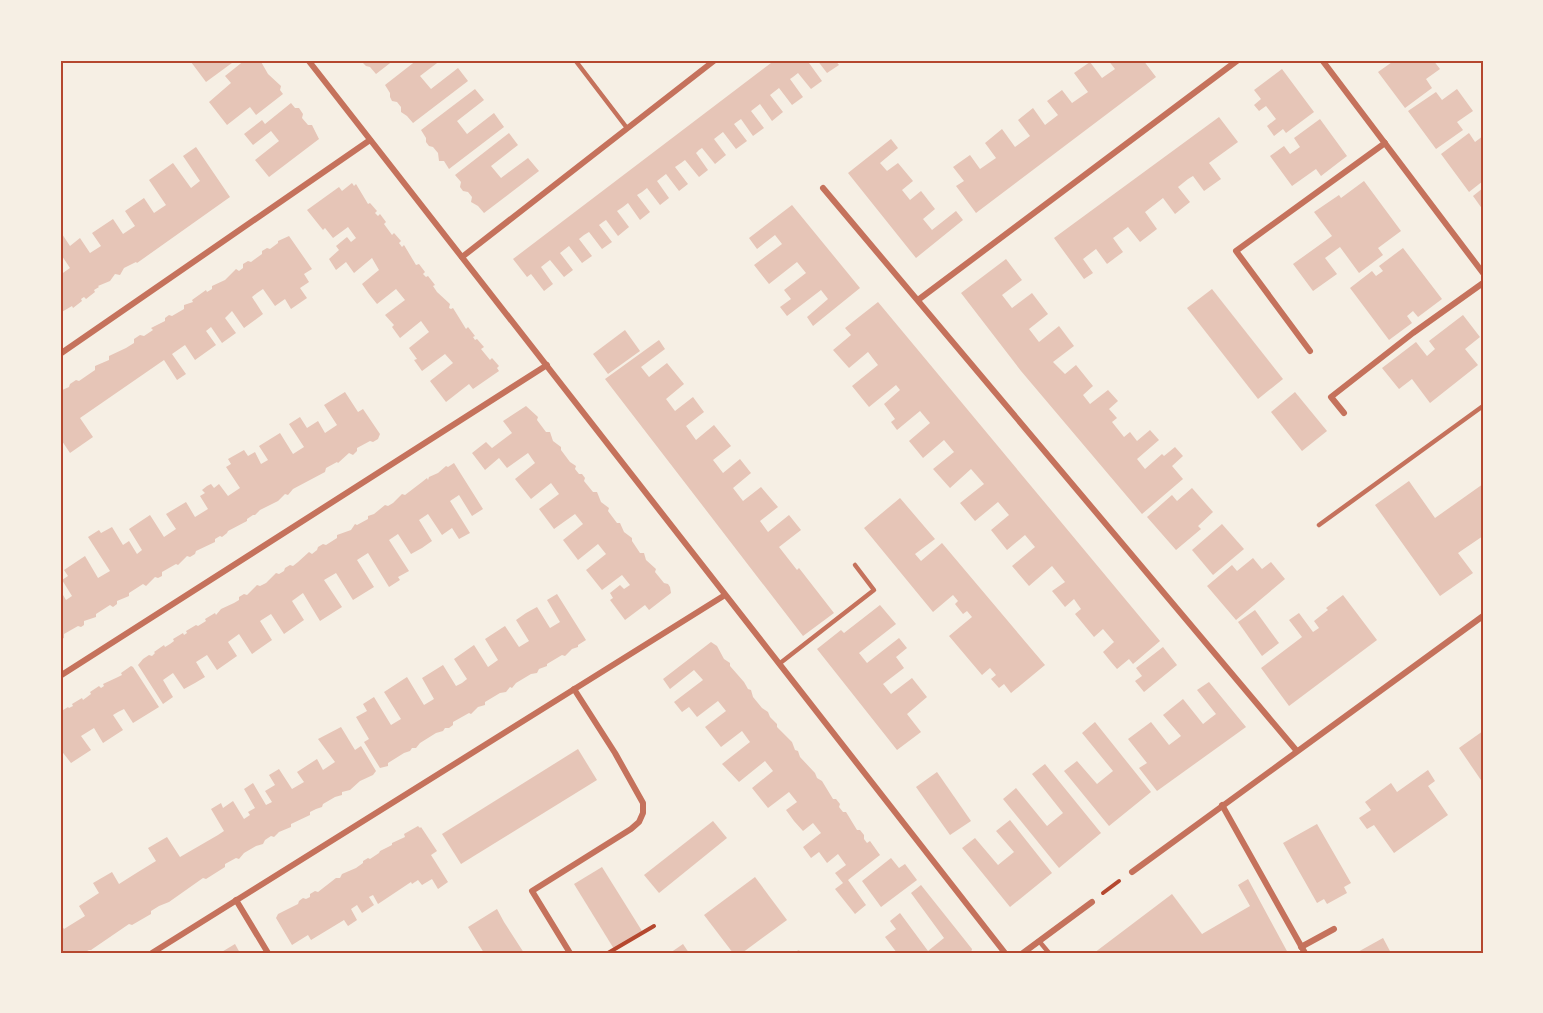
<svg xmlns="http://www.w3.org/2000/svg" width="1543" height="1013" font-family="Inter,sans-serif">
<rect width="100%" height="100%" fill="#f6efe4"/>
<g fill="#e6c5b7">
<path d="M 194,60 L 236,60 L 206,82 L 191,62 Z"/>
<path d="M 245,60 L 260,60 L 268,74 L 281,86 L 280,90 L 283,94 L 256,115 L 250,107 L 227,125 L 209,102 L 231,83 L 225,76 Z"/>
<path d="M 364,60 L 394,60 L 376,74 L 370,67 L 366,66 L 363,63 Z"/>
<path d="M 417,60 L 441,60 L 420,76 L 431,89 L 458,68 L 468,81 L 413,123 L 407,116 L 401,112 L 401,107 L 397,102 L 392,101 L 390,97 L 390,93 L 385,85 Z"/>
<path d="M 775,60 L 814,60 L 809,63 L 822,81 L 811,89 L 798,73 L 793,77 L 790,79 L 803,97 L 792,105 L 779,88 L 770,95 L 783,112 L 772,121 L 760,104 L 751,111 L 764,128 L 753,136 L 741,119 L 734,124 L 747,141 L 736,149 L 723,132 L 714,139 L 726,155 L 715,164 L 702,148 L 699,150 L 696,153 L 708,170 L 699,177 L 685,160 L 681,163 L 675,167 L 688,184 L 679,191 L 666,174 L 657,181 L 669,198 L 660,205 L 647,188 L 642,192 L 637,195 L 650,212 L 640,220 L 628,203 L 623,207 L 617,211 L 629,227 L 618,236 L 606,220 L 603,222 L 599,225 L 612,242 L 602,249 L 589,232 L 584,235 L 579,239 L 592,256 L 582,263 L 569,246 L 560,253 L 573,270 L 564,277 L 550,260 L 546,263 L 541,267 L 553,284 L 544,291 L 531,274 L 527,277 L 513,259 Z"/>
<path d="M 817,60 L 835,60 L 839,65 L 827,73 Z"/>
<path d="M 1108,60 L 1143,60 L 1156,77 L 976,213 L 956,186 L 964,181 L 953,167 L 970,155 L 980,169 L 996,158 L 985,143 L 1002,129 L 1015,147 L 1030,136 L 1018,120 L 1033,108 L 1045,125 L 1058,115 L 1047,101 L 1062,90 L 1072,103 L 1088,92 L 1074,73 L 1090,62 L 1102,78 L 1115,69 Z"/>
<path d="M 1395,60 L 1433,60 L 1440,69 L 1426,79 L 1432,88 L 1405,108 L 1378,72 Z"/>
<path d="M 1282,69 L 1314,112 L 1286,133 L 1283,129 L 1274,136 L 1267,126 L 1276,119 L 1266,106 L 1259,111 L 1254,105 L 1261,99 L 1254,90 Z"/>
<path d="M 475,89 L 484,100 L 457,121 L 467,134 L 494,113 L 504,127 L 449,169 L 444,161 L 439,161 L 438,153 L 433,147 L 429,146 L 426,142 L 426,138 L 421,130 Z"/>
<path d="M 1457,89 L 1473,111 L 1457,122 L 1463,130 L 1436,149 L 1408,111 L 1436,92 L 1442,100 Z"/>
<path d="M 291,103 L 295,108 L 299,108 L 303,114 L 302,118 L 308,125 L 312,125 L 319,139 L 269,177 L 255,160 L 279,141 L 271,131 L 253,145 L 244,134 L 262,120 L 265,124 Z"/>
<path d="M 1219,117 L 1238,142 L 1209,163 L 1221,179 L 1204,191 L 1193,176 L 1188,179 L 1178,187 L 1190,202 L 1175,214 L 1163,198 L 1145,212 L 1157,229 L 1140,242 L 1128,227 L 1113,238 L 1123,252 L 1107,264 L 1096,249 L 1083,259 L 1093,273 L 1084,279 L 1054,238 Z"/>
<path d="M 1320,119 L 1347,156 L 1321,176 L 1316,169 L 1292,186 L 1270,156 L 1284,146 L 1290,154 L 1300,147 L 1294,138 Z"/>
<path d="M 509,133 L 518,145 L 491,166 L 501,178 L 528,158 L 539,171 L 484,213 L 478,206 L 471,202 L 472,197 L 468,192 L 463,191 L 460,187 L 461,182 L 455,175 Z"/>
<path d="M 1469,133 L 1475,142 L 1483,136 L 1483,181 L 1469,192 L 1441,154 Z"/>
<path d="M 891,139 L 898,148 L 880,163 L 887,171 L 898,163 L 913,181 L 902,190 L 910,200 L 921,191 L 935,209 L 923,219 L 932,230 L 956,211 L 963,220 L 916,258 L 848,173 Z"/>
<path d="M 196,147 L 230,197 L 137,263 L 136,262 L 124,268 L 120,275 L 115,274 L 110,281 L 98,286 L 99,287 L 94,290 L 95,292 L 86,299 L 84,297 L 81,299 L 82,301 L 73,308 L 72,306 L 60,313 L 60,275 L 70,268 L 60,253 L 60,235 L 62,234 L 70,246 L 80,238 L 90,253 L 101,246 L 92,233 L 113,219 L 123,234 L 135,226 L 125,211 L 144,198 L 154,213 L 166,205 L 149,180 L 173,163 L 191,188 L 200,181 L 183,156 Z"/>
<path d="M 1364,181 L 1401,231 L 1378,248 L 1383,255 L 1359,273 L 1340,247 L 1325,258 L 1337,274 L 1313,291 L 1293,264 L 1332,236 L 1314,212 L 1339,195 L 1341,198 Z"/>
<path d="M 352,183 L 354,186 L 356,184 L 368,204 L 370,203 L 377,211 L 375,213 L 378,216 L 380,214 L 386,222 L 384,224 L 392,235 L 394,233 L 401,241 L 399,243 L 402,247 L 404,245 L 416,265 L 419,264 L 425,272 L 423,274 L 426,277 L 428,276 L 435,285 L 433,286 L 437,292 L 450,304 L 449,308 L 451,309 L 453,308 L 466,329 L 468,327 L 475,336 L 473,337 L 475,340 L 477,339 L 484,347 L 481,349 L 490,360 L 492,358 L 499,366 L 497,368 L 499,371 L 473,389 L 469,384 L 446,402 L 430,381 L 453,363 L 445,354 L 422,371 L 414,360 L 417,359 L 409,348 L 429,332 L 421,321 L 400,338 L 392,327 L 394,325 L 385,315 L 405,300 L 396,289 L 377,304 L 369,294 L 362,284 L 379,270 L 372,258 L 354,273 L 346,262 L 336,270 L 329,259 L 339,250 L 336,246 L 347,237 L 351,242 L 356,238 L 348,227 L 333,238 L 325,228 L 323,230 L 307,210 L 339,187 L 342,191 Z"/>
<path d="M 1483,188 L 1483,210 L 1473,196 Z"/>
<path d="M 792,205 L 860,288 L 813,326 L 807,317 L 828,299 L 821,290 L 787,316 L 780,307 L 791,299 L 784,290 L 806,273 L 797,262 L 769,284 L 754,265 L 782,244 L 775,235 L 757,249 L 749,238 Z"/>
<path d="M 289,236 L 312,269 L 304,274 L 309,282 L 300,288 L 307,298 L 291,309 L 285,299 L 275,306 L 263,289 L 257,293 L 252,297 L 263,314 L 244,328 L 232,311 L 225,318 L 236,333 L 222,343 L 211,327 L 206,331 L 216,345 L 195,360 L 185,345 L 172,354 L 186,374 L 177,380 L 164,360 L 80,418 L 93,437 L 70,453 L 60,438 L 60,391 L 69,387 L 70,384 L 76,380 L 79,381 L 95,370 L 95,366 L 109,360 L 109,356 L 126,348 L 134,343 L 134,339 L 140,335 L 144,336 L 153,330 L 151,328 L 165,321 L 165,318 L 169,315 L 172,316 L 184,309 L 184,305 L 193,302 L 192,300 L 206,290 L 207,292 L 212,289 L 212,286 L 225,280 L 236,269 L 239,271 L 243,268 L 243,264 L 248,261 L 251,262 L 262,254 L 262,251 L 267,248 L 270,249 L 278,243 L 278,241 Z"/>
<path d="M 1403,248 L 1442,299 L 1418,317 L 1413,311 L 1407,316 L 1412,323 L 1389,340 L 1350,288 L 1372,271 L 1376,276 L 1383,271 L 1379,266 Z"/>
<path d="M 1006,259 L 1022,280 L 1002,295 L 1012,308 L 1032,293 L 1048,314 L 1029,329 L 1039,342 L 1059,326 L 1074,346 L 1053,362 L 1065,374 L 1076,365 L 1093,386 L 1083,395 L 1090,404 L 1108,390 L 1118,401 L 1109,409 L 1117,418 L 1112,422 L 1124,437 L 1130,432 L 1137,441 L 1150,430 L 1159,440 L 1137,459 L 1145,469 L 1162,454 L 1164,456 L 1175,447 L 1183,456 L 1172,466 L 1183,479 L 1142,514 L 1021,371 L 961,293 Z"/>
<path d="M 1212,289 L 1283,379 L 1258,399 L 1187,308 Z"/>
<path d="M 878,302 L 1160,641 L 1133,664 L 1129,659 L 1117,669 L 1111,662 L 1103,652 L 1114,642 L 1103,629 L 1094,637 L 1075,614 L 1081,609 L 1074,599 L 1065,607 L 1057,597 L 1052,591 L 1065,582 L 1052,566 L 1029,586 L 1012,566 L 1035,547 L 1025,535 L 1007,550 L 991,530 L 1009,515 L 998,502 L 975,521 L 960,503 L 984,484 L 971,469 L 950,488 L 933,469 L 954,452 L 944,440 L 923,458 L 909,441 L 930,423 L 920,411 L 897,430 L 891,422 L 895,419 L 884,404 L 900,390 L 896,385 L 869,407 L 852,386 L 878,365 L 868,352 L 849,368 L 833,350 L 851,335 L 845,328 Z"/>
<path d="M 1463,315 L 1480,337 L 1465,349 L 1478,365 L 1430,403 L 1412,379 L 1399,389 L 1382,368 L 1416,342 L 1427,356 L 1435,349 L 1429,341 Z"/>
<path d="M 625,330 L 640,351 L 608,374 L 593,354 Z"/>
<path d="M 659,340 L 665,349 L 641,367 L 649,377 L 667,363 L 684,384 L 666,399 L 675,411 L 693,397 L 704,412 L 686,426 L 696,440 L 714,425 L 731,446 L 713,460 L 723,473 L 740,459 L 751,473 L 733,488 L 743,501 L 761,487 L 778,507 L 760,521 L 768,532 L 789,515 L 801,530 L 779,547 L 797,570 L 799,568 L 834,613 L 803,636 L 605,379 Z"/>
<path d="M 345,392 L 358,412 L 363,409 L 380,434 L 378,439 L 373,442 L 370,441 L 357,448 L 357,451 L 353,455 L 349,453 L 338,463 L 337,462 L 326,468 L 325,472 L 293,489 L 288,495 L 285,494 L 278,501 L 260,510 L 255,515 L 253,515 L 247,519 L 247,521 L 228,531 L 227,533 L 222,537 L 220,536 L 215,539 L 215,542 L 196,551 L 195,554 L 190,557 L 187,556 L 178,565 L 176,564 L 162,572 L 162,576 L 158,578 L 155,577 L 146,586 L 143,584 L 129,593 L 129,596 L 117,601 L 117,604 L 113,607 L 110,605 L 96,614 L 96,617 L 84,621 L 84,625 L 81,627 L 78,626 L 64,634 L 64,638 L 60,640 L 60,590 L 66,600 L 72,596 L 62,580 L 68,576 L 64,570 L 85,556 L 98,578 L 110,571 L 88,537 L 99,530 L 101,533 L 112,527 L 123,545 L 129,541 L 137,554 L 142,550 L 129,529 L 150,515 L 164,537 L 176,529 L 166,514 L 186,502 L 195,517 L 208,509 L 200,496 L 205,493 L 202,490 L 207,486 L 211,484 L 214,488 L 219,484 L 228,496 L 240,488 L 226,467 L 231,464 L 228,459 L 244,450 L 248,456 L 255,452 L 261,464 L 268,460 L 259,446 L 280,433 L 293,454 L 304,447 L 289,424 L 300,417 L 307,428 L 318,421 L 325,433 L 337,425 L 324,405 Z"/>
<path d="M 1295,392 L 1327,431 L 1302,451 L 1271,412 Z"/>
<path d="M 526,406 L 538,417 L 537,420 L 546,432 L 550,432 L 553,441 L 561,447 L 561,450 L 570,462 L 576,466 L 575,469 L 579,474 L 582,474 L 585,478 L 584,481 L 593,492 L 597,492 L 601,502 L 609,508 L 608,511 L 617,523 L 620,523 L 624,532 L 632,538 L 632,541 L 640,553 L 644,553 L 646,560 L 656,569 L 655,572 L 664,583 L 668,584 L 670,587 L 671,593 L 649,610 L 645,605 L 625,620 L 610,600 L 613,598 L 610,593 L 620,585 L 624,589 L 630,585 L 622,575 L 602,590 L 586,570 L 606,554 L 598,544 L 578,560 L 563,540 L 583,524 L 575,514 L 554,529 L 539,509 L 559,494 L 551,483 L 531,499 L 515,479 L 535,463 L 528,453 L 507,468 L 499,458 L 485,470 L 472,453 L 486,442 L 492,448 L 512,433 L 503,421 Z"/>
<path d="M 454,463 L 483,509 L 472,516 L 459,495 L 450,501 L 470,533 L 459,539 L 452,528 L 442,535 L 428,514 L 419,520 L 432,541 L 422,548 L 411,554 L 398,534 L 389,540 L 409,571 L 398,577 L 400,580 L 389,587 L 368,553 L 357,560 L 374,587 L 353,600 L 336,573 L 324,580 L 342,607 L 320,621 L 303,593 L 292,601 L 304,620 L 284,634 L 271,614 L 260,621 L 272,640 L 252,654 L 239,634 L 228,642 L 237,656 L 217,670 L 207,655 L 196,662 L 205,677 L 195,683 L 184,689 L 173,673 L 163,680 L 173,697 L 163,704 L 138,665 L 143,659 L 149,655 L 152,656 L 155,653 L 154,652 L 164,645 L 165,647 L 170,644 L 174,641 L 173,639 L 183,633 L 184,635 L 187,633 L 186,631 L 196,625 L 198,626 L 206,621 L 205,619 L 215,613 L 216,615 L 221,609 L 234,603 L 239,600 L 239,597 L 244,594 L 247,595 L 257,585 L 260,586 L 266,583 L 276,573 L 279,574 L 284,571 L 285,568 L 290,565 L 293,566 L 298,562 L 309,552 L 312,554 L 317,550 L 318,547 L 323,544 L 326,545 L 337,538 L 337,535 L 351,530 L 355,524 L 357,525 L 368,519 L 368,516 L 374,514 L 385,505 L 388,506 L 393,503 L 402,494 L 405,495 L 422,482 L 427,478 L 428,480 L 429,477 L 438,473 L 446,466 L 448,467 Z"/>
<path d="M 1409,481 L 1435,518 L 1483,484 L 1483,536 L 1458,553 L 1473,573 L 1440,596 L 1375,505 Z"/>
<path d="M 1192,488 L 1213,512 L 1198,526 L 1201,529 L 1176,550 L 1147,517 L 1172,495 L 1177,501 Z"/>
<path d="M 900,498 L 935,539 L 915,554 L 921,561 L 942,543 L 1045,665 L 1011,693 L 1004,684 L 999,688 L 991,679 L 996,675 L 990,668 L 982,675 L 949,636 L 972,617 L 967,611 L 963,614 L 955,604 L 958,601 L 953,595 L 933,612 L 864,528 Z"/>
<path d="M 1222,524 L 1244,549 L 1213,575 L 1192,550 Z"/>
<path d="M 1253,558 L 1262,569 L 1271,562 L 1285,579 L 1236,620 L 1207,586 L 1232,565 L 1237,571 Z"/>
<path d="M 557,594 L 586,640 L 578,645 L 578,647 L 572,649 L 565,656 L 562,655 L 547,664 L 547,666 L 539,669 L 537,673 L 531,674 L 516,683 L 512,688 L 510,687 L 506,692 L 500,693 L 485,702 L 485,705 L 478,707 L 471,714 L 469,713 L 453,722 L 453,725 L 449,728 L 445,728 L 443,731 L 436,733 L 420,743 L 416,748 L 412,748 L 410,751 L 404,753 L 388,763 L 388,766 L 380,768 L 364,742 L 369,739 L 356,717 L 367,711 L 363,704 L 374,697 L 391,725 L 401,719 L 384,692 L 407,677 L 424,705 L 434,699 L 422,678 L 443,665 L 456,686 L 462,683 L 467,679 L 454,659 L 474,645 L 488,667 L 498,660 L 485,639 L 505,626 L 519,647 L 529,641 L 516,620 L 526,613 L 537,607 L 550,628 L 560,622 L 547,600 Z"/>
<path d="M 1343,595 L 1377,640 L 1289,706 L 1261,668 L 1302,637 L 1289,620 L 1299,613 L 1313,632 L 1319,628 L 1314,621 L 1328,610 L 1326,608 Z"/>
<path d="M 880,605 L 896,624 L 859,653 L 867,663 L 899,638 L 907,648 L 896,657 L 904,668 L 883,684 L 891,694 L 912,678 L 927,697 L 907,714 L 921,732 L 897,750 L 817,649 L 841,630 L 844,633 Z"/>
<path d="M 1255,610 L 1279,643 L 1262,656 L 1238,622 Z"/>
<path d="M 711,642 L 717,646 L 724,659 L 730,663 L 730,666 L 744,682 L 748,689 L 751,690 L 753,697 L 762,708 L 768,712 L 770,717 L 777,724 L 777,727 L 792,742 L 795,750 L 798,751 L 800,757 L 815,773 L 817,778 L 822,781 L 833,799 L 836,799 L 840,804 L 839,807 L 843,812 L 846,812 L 857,830 L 860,830 L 864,835 L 864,839 L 867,843 L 870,841 L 880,855 L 848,880 L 866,905 L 855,914 L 835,889 L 843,883 L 835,873 L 846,865 L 838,854 L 827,863 L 819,852 L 811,858 L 803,847 L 821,833 L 813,823 L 803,831 L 794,821 L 786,810 L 797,802 L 789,792 L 768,808 L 752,788 L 773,771 L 765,761 L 739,782 L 722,764 L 750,742 L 742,731 L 721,747 L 705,727 L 726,711 L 718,701 L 697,717 L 689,707 L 682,712 L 674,702 L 703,680 L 694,670 L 670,689 L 663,679 Z"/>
<path d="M 1163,647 L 1177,665 L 1144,692 L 1135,681 L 1142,676 L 1136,668 Z"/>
<path d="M 131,666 L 133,667 L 159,707 L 133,723 L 124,709 L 118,712 L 113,715 L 123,730 L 103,743 L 94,728 L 81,736 L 91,750 L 71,763 L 60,749 L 60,712 L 68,707 L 69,708 L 73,706 L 72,704 L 82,698 L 83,700 L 91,694 L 90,692 L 99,686 L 101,688 L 104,686 L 103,684 L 118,677 L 122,675 L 121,673 Z"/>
<path d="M 1209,682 L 1246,727 L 1157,791 L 1139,768 L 1147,763 L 1128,739 L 1151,722 L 1169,745 L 1181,736 L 1163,715 L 1183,699 L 1203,724 L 1212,717 L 1216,714 L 1197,690 Z"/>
<path d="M 1095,722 L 1151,792 L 1109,826 L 1064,771 L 1077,761 L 1097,784 L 1113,771 L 1082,733 Z"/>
<path d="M 341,727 L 355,750 L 361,746 L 376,771 L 373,775 L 360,781 L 350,790 L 342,792 L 342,795 L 335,797 L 323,804 L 322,807 L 316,809 L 310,812 L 310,815 L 291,824 L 291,827 L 279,832 L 274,837 L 271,836 L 265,840 L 263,844 L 256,846 L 244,853 L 239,859 L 236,858 L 225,864 L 225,867 L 206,879 L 203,878 L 169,902 L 159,906 L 151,911 L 151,914 L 132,925 L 129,924 L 91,950 L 89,950 L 83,953 L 60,953 L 60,923 L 64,929 L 85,916 L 79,906 L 99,893 L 93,883 L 112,872 L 119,884 L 138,872 L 156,861 L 148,848 L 167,837 L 180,857 L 218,835 L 224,831 L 211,809 L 221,803 L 223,808 L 233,801 L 244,819 L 250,815 L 248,812 L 255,808 L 244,789 L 253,783 L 266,805 L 272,802 L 265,791 L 275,785 L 269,775 L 279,769 L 292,789 L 304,782 L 297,772 L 317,759 L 323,770 L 335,762 L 318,739 Z"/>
<path d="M 1483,731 L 1483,783 L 1459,748 Z"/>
<path d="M 578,749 L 597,780 L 461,864 L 442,834 Z"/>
<path d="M 1045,764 L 1101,833 L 1059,868 L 1003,799 L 1016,788 L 1047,826 L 1063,813 L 1032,774 Z"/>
<path d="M 1428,770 L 1435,781 L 1428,786 L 1448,815 L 1394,853 L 1374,825 L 1367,829 L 1359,818 L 1371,810 L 1365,802 L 1391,783 L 1397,792 Z"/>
<path d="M 937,772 L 971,821 L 950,835 L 916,787 Z"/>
<path d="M 1010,820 L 1052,873 L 1010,907 L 962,848 L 975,838 L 998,865 L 1014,852 L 996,831 Z"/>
<path d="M 713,821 L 727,838 L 659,893 L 644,875 Z"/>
<path d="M 1317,824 L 1351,883 L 1344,887 L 1347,893 L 1327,904 L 1324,899 L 1317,903 L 1283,843 Z"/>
<path d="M 418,826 L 420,828 L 421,827 L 437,851 L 431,855 L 448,882 L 438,889 L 432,879 L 422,885 L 418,880 L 412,884 L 411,882 L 378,904 L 373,895 L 369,897 L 374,905 L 362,913 L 357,905 L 351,909 L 357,920 L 348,926 L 344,920 L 311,940 L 308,935 L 292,945 L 276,918 L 278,914 L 298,904 L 299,901 L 303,898 L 306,899 L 310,897 L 310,894 L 315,891 L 318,892 L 336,878 L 340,878 L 342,874 L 356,868 L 363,863 L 363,861 L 368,858 L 370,859 L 379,853 L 380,851 L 392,845 L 392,843 L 405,837 L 404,834 Z"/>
<path d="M 891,858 L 899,868 L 905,864 L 917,880 L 881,907 L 862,881 Z"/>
<path d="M 602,867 L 642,931 L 614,949 L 574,884 Z"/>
<path d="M 755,877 L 787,920 L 742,953 L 733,953 L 704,915 Z"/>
<path d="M 1248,879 L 1288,953 L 1094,953 L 1172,894 L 1202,934 L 1250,906 L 1238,885 Z"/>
<path d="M 921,885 L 972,949 L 971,953 L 897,953 L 885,937 L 896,929 L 890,921 L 900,913 L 928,951 L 944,938 L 911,893 Z"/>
<path d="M 497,909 L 504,922 L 524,953 L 484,953 L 468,927 Z"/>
<path d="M 1383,938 L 1391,953 L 1356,953 Z"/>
<path d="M 235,944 L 240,953 L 220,953 Z"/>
<path d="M 683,944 L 689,953 L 670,953 Z"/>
</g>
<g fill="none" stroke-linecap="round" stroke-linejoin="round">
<g stroke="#b5482f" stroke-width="4">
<path d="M 1103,893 L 1119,881"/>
<path d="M 608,953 L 654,926"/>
</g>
<g stroke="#c5725c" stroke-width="4.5">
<path d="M 575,60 L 627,128"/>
<path d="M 1319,525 L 1483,406"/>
<path d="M 779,664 L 874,590 L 855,565"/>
<path d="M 1039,941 L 1049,953"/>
<path d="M 798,953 L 799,953"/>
</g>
<g stroke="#c5725c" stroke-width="6">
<path d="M 308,60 L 1005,953"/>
<path d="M 1322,60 L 1483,273"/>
<path d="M 823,188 L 1296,750"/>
<path d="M 462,257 L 715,60"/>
<path d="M 918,300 L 1238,60"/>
<path d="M 1310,351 L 1236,251 L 1385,143"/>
<path d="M 60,354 L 370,140"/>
<path d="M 1344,413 L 1331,397 L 1413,333 L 1483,283"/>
<path d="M 60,676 L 547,365"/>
<path d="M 1222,805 L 1305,953"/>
<path d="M 1132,872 L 1483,616"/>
<path d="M 236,900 L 268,953"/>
<path d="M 1301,947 L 1334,929"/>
<path d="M 152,953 L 725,595"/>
<path d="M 570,953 L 532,891 L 631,829 L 639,822 L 643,813 L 643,803 L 615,753 L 574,689"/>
<path d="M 1023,953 L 1092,902"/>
</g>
</g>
<rect width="1543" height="1013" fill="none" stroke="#f6efe4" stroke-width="123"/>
<rect x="62" y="62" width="1420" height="890" fill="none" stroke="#b5482f" stroke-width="2"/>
</svg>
